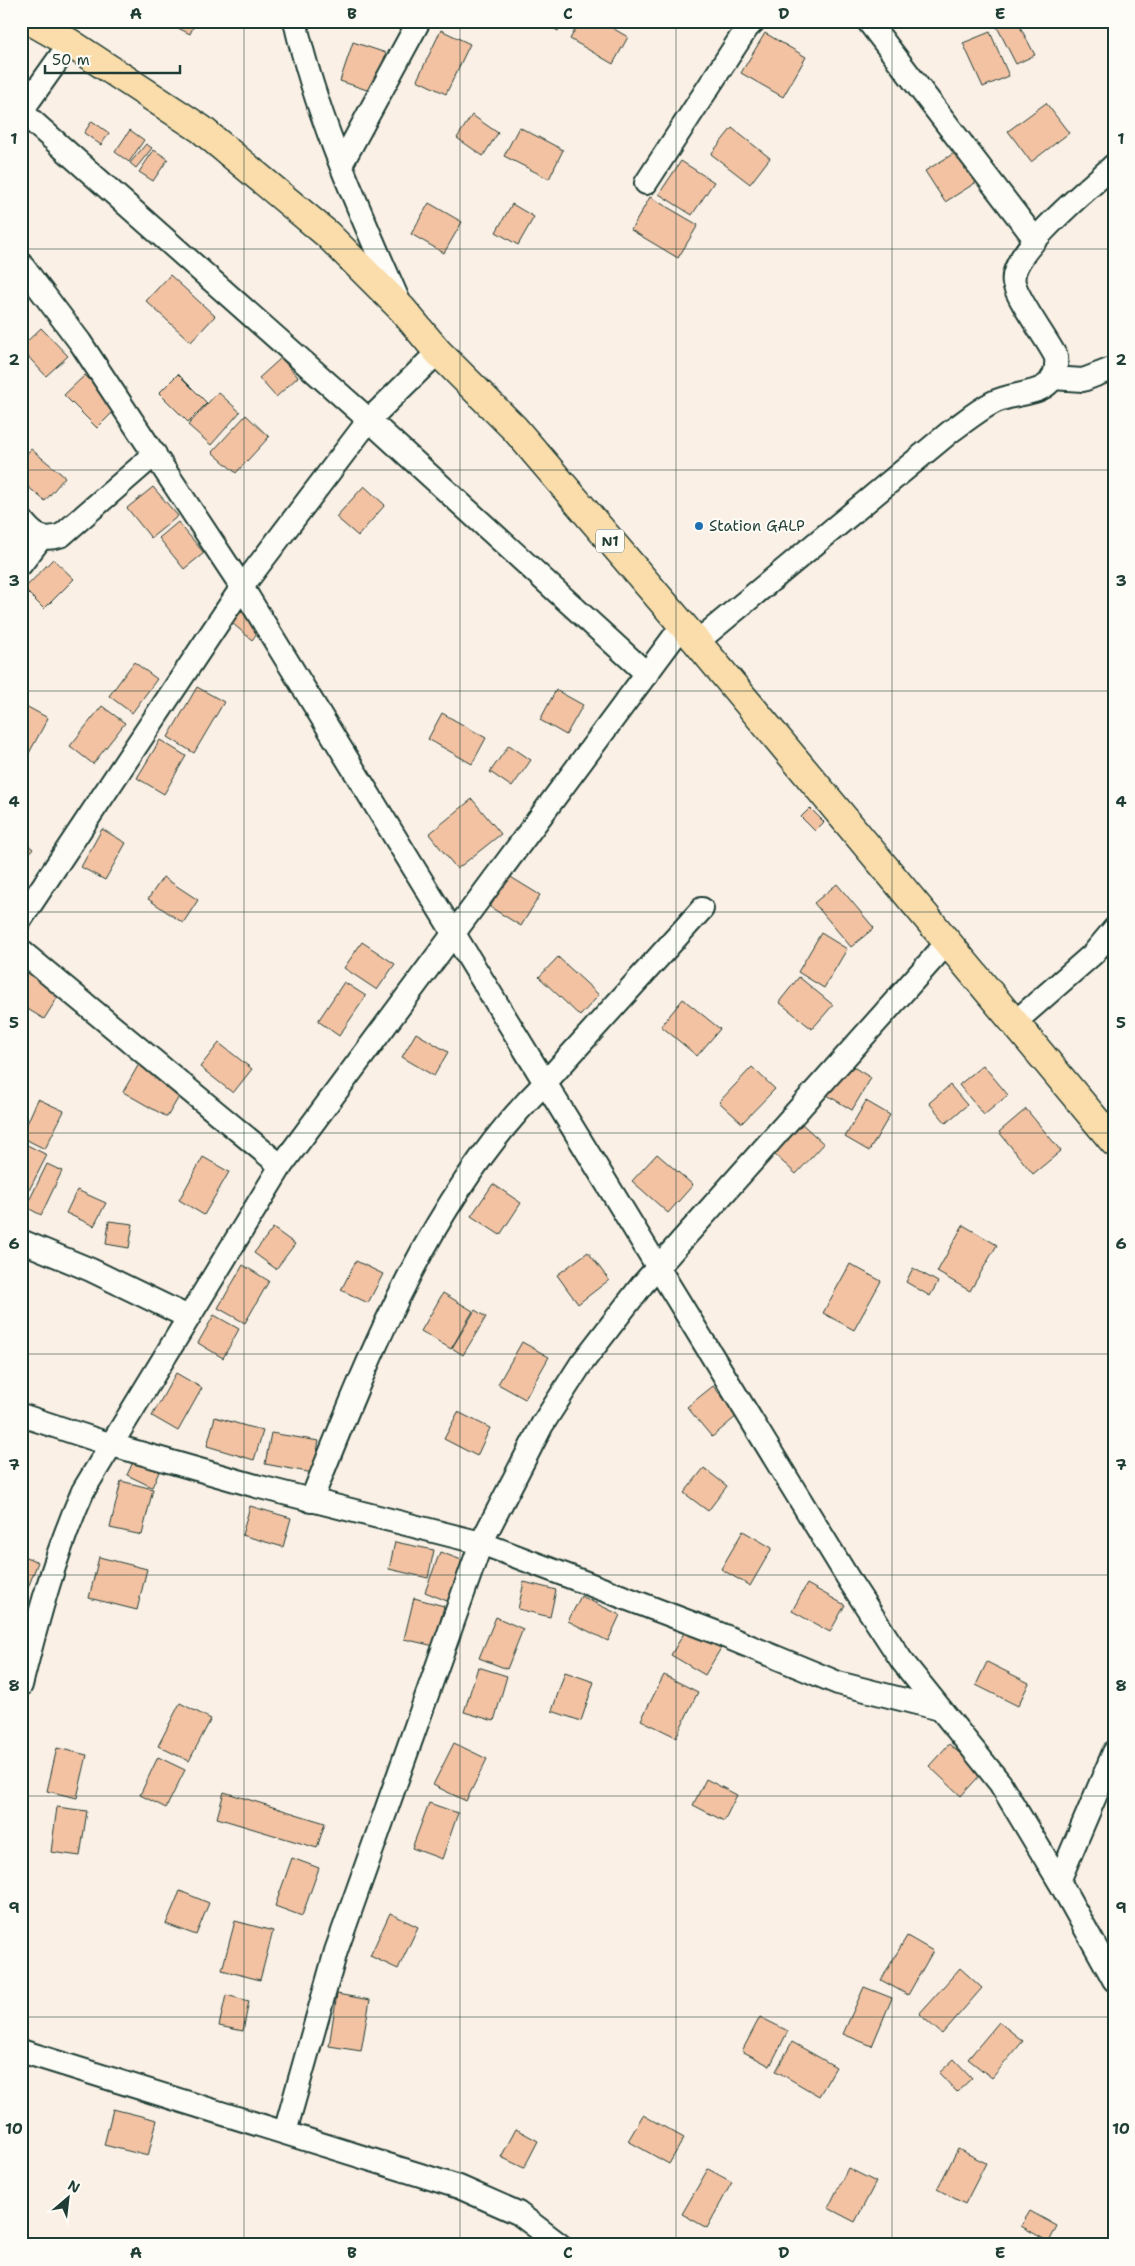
<svg xmlns="http://www.w3.org/2000/svg" width="1135" height="2266" font-family="'Shantell Sans',sans-serif">
<rect width="100%" height="100%" fill="#fbf0e6"/>
<filter id="ink" filterUnits="userSpaceOnUse"><feTurbulence type="fractalNoise" baseFrequency=".02" numOctaves="2"/><feDisplacementMap in="SourceGraphic" scale="10" xChannelSelector="R" yChannelSelector="G"/><feConvolveMatrix kernelMatrix="1 2 1 2 8 2 1 2 1" color-interpolation-filters="sRGB"/></filter>
<g filter="url(#ink)">
<g fill="#f2c2a3" stroke="#1f3d34">
<path d="M 164,21 L 196,21 L 190,34 Z"/>
<path d="M 541,21 L 563,21 L 558,31 Z"/>
<path d="M 580,21 L 600,21 L 628,37 L 613,64 L 570,39 Z"/>
<path d="M 994,21 L 1017,21 L 1035,55 L 1016,64 Z"/>
<path d="M 441,30 L 470,44 L 446,94 L 417,80 Z"/>
<path d="M 990,32 L 1009,76 L 983,87 L 963,43 Z"/>
<path d="M 765,33 L 806,57 L 783,97 L 741,73 Z"/>
<path d="M 353,42 L 386,53 L 373,92 L 340,81 Z"/>
<path d="M 1046,103 L 1069,133 L 1031,162 L 1008,131 Z"/>
<path d="M 472,115 L 498,133 L 483,156 L 457,138 Z"/>
<path d="M 92,121 L 109,133 L 101,145 L 84,133 Z"/>
<path d="M 519,127 L 563,150 L 549,179 L 504,156 Z"/>
<path d="M 732,128 L 770,158 L 750,184 L 711,154 Z"/>
<path d="M 130,130 L 144,140 L 129,162 L 115,152 Z"/>
<path d="M 146,144 L 152,148 L 136,168 L 130,163 Z"/>
<path d="M 961,149 L 980,180 L 945,202 L 925,171 Z"/>
<path d="M 154,150 L 168,159 L 153,181 L 139,172 Z"/>
<path d="M 681,161 L 714,182 L 692,215 L 659,194 Z"/>
<path d="M 650,197 L 698,225 L 678,258 L 631,230 Z"/>
<path d="M 429,203 L 462,222 L 444,253 L 411,234 Z"/>
<path d="M 512,204 L 534,217 L 518,245 L 496,232 Z"/>
<path d="M 170,275 L 215,316 L 191,342 L 146,301 Z"/>
<path d="M 41,328 L 68,356 L 46,376 L 21,349 L 21,347 Z"/>
<path d="M 281,358 L 298,377 L 276,397 L 259,378 Z"/>
<path d="M 178,374 L 207,403 L 188,422 L 159,393 Z"/>
<path d="M 85,375 L 117,408 L 97,428 L 64,395 Z"/>
<path d="M 218,392 L 240,412 L 211,445 L 188,425 Z"/>
<path d="M 246,415 L 269,437 L 236,473 L 212,452 Z"/>
<path d="M 31,449 L 65,477 L 45,501 L 21,481 L 21,460 Z"/>
<path d="M 364,486 L 385,505 L 358,536 L 336,517 Z"/>
<path d="M 153,487 L 178,516 L 151,538 L 127,508 Z"/>
<path d="M 178,522 L 204,553 L 184,569 L 159,538 Z"/>
<path d="M 53,559 L 74,579 L 44,609 L 24,589 Z"/>
<path d="M 243,610 L 263,626 L 252,640 L 232,623 Z"/>
<path d="M 134,662 L 157,679 L 132,713 L 109,696 Z"/>
<path d="M 197,687 L 224,702 L 194,753 L 168,737 Z"/>
<path d="M 556,690 L 583,705 L 566,735 L 540,720 Z"/>
<path d="M 22,704 L 48,718 L 28,755 L 21,751 Z"/>
<path d="M 102,706 L 125,723 L 93,764 L 70,746 Z"/>
<path d="M 442,713 L 486,738 L 472,764 L 428,739 Z"/>
<path d="M 160,740 L 186,756 L 164,794 L 137,778 Z"/>
<path d="M 509,745 L 531,760 L 512,787 L 490,772 Z"/>
<path d="M 472,799 L 501,834 L 457,869 L 429,834 Z"/>
<path d="M 810,808 L 824,822 L 815,831 L 801,817 Z"/>
<path d="M 102,829 L 126,843 L 105,880 L 81,867 Z"/>
<path d="M 21,839 L 33,849 L 21,863 Z"/>
<path d="M 509,876 L 540,895 L 521,926 L 490,907 Z"/>
<path d="M 163,877 L 198,900 L 183,923 L 148,899 Z"/>
<path d="M 837,884 L 874,928 L 851,947 L 814,903 Z"/>
<path d="M 821,933 L 847,949 L 824,988 L 798,972 Z"/>
<path d="M 362,942 L 395,964 L 377,990 L 344,968 Z"/>
<path d="M 558,957 L 599,995 L 580,1016 L 539,977 Z"/>
<path d="M 21,968 L 61,992 L 44,1019 L 21,1005 Z"/>
<path d="M 799,977 L 833,1005 L 812,1029 L 779,1002 Z"/>
<path d="M 344,982 L 366,996 L 339,1036 L 318,1021 Z"/>
<path d="M 683,999 L 720,1029 L 697,1056 L 661,1026 Z"/>
<path d="M 416,1033 L 448,1052 L 434,1076 L 402,1057 Z"/>
<path d="M 219,1043 L 252,1069 L 233,1093 L 200,1067 Z"/>
<path d="M 847,1063 L 871,1078 L 852,1110 L 827,1095 Z"/>
<path d="M 139,1064 L 183,1090 L 167,1117 L 123,1092 Z"/>
<path d="M 983,1065 L 1008,1095 L 984,1115 L 959,1085 Z"/>
<path d="M 752,1067 L 775,1089 L 742,1123 L 719,1102 Z"/>
<path d="M 950,1085 L 967,1105 L 946,1123 L 929,1103 Z"/>
<path d="M 38,1099 L 64,1111 L 45,1149 L 21,1137 Z"/>
<path d="M 866,1101 L 890,1115 L 869,1151 L 845,1137 Z"/>
<path d="M 1026,1109 L 1061,1151 L 1033,1174 L 999,1132 Z"/>
<path d="M 802,1124 L 824,1144 L 796,1174 L 774,1154 Z"/>
<path d="M 21,1142 L 47,1155 L 24,1200 L 21,1199 Z"/>
<path d="M 657,1154 L 693,1185 L 668,1213 L 632,1181 Z"/>
<path d="M 203,1157 L 229,1172 L 204,1215 L 179,1200 Z"/>
<path d="M 47,1164 L 62,1171 L 41,1215 L 26,1207 Z"/>
<path d="M 493,1184 L 521,1203 L 500,1235 L 471,1216 Z"/>
<path d="M 77,1190 L 106,1203 L 94,1226 L 66,1213 Z"/>
<path d="M 109,1221 L 133,1224 L 129,1248 L 106,1244 Z"/>
<path d="M 963,1225 L 997,1245 L 970,1291 L 937,1272 Z"/>
<path d="M 273,1228 L 295,1244 L 276,1269 L 254,1253 Z"/>
<path d="M 588,1252 L 609,1280 L 578,1304 L 557,1275 Z"/>
<path d="M 356,1261 L 383,1274 L 368,1303 L 341,1290 Z"/>
<path d="M 850,1264 L 881,1281 L 854,1330 L 823,1313 Z"/>
<path d="M 243,1265 L 269,1281 L 245,1323 L 218,1308 Z"/>
<path d="M 913,1268 L 938,1282 L 930,1296 L 906,1282 Z"/>
<path d="M 443,1293 L 473,1311 L 451,1349 L 421,1331 Z"/>
<path d="M 475,1310 L 486,1317 L 463,1355 L 452,1348 Z"/>
<path d="M 214,1315 L 239,1329 L 223,1358 L 198,1343 Z"/>
<path d="M 522,1342 L 549,1357 L 525,1399 L 498,1384 Z"/>
<path d="M 176,1373 L 202,1388 L 178,1431 L 152,1416 Z"/>
<path d="M 713,1386 L 738,1415 L 712,1437 L 687,1407 Z"/>
<path d="M 458,1412 L 490,1428 L 477,1456 L 444,1439 Z"/>
<path d="M 215,1417 L 263,1431 L 254,1460 L 207,1446 Z"/>
<path d="M 271,1433 L 319,1441 L 313,1473 L 265,1464 Z"/>
<path d="M 134,1460 L 159,1472 L 152,1487 L 127,1475 Z"/>
<path d="M 704,1468 L 727,1486 L 708,1511 L 684,1493 Z"/>
<path d="M 121,1481 L 153,1489 L 142,1535 L 110,1528 Z"/>
<path d="M 250,1506 L 291,1518 L 283,1547 L 242,1535 Z"/>
<path d="M 743,1531 L 772,1548 L 750,1586 L 721,1569 Z"/>
<path d="M 395,1542 L 434,1550 L 428,1578 L 389,1569 Z"/>
<path d="M 440,1552 L 467,1562 L 452,1603 L 425,1592 Z"/>
<path d="M 21,1555 L 38,1562 L 22,1603 L 21,1602 Z"/>
<path d="M 99,1557 L 147,1569 L 137,1610 L 89,1598 Z"/>
<path d="M 524,1582 L 556,1590 L 550,1617 L 518,1609 Z"/>
<path d="M 807,1584 L 845,1605 L 830,1632 L 792,1611 Z"/>
<path d="M 581,1596 L 620,1615 L 608,1641 L 568,1621 Z"/>
<path d="M 414,1598 L 444,1606 L 434,1646 L 404,1639 Z"/>
<path d="M 496,1617 L 523,1629 L 507,1669 L 479,1658 Z"/>
<path d="M 687,1628 L 721,1648 L 705,1675 L 671,1655 Z"/>
<path d="M 987,1662 L 1029,1683 L 1018,1706 L 976,1685 Z"/>
<path d="M 478,1667 L 507,1676 L 494,1721 L 464,1712 Z"/>
<path d="M 565,1672 L 594,1682 L 581,1721 L 552,1711 Z"/>
<path d="M 664,1675 L 698,1692 L 676,1737 L 641,1720 Z"/>
<path d="M 180,1703 L 211,1719 L 189,1761 L 158,1746 Z"/>
<path d="M 454,1743 L 487,1759 L 466,1801 L 433,1785 Z"/>
<path d="M 949,1744 L 982,1773 L 961,1796 L 929,1766 Z"/>
<path d="M 57,1748 L 87,1755 L 77,1798 L 47,1791 Z"/>
<path d="M 158,1757 L 185,1770 L 166,1808 L 140,1795 Z"/>
<path d="M 706,1779 L 737,1795 L 724,1821 L 693,1805 Z"/>
<path d="M 224,1792 L 325,1823 L 317,1848 L 217,1818 Z"/>
<path d="M 429,1803 L 458,1813 L 442,1859 L 412,1848 Z"/>
<path d="M 57,1807 L 87,1811 L 80,1856 L 51,1852 Z"/>
<path d="M 292,1858 L 319,1868 L 302,1916 L 275,1906 Z"/>
<path d="M 180,1891 L 209,1903 L 196,1935 L 166,1924 Z"/>
<path d="M 390,1913 L 418,1927 L 398,1969 L 370,1956 Z"/>
<path d="M 235,1921 L 273,1931 L 260,1980 L 222,1970 Z"/>
<path d="M 907,1936 L 933,1951 L 908,1995 L 881,1980 Z"/>
<path d="M 960,1968 L 982,1988 L 942,2034 L 919,2014 Z"/>
<path d="M 864,1987 L 892,1998 L 872,2046 L 843,2034 Z"/>
<path d="M 337,1994 L 370,2000 L 361,2051 L 329,2046 Z"/>
<path d="M 226,1995 L 249,2001 L 243,2031 L 219,2026 Z"/>
<path d="M 760,2017 L 788,2031 L 770,2066 L 742,2051 Z"/>
<path d="M 999,2022 L 1023,2041 L 992,2078 L 968,2059 Z"/>
<path d="M 792,2042 L 836,2067 L 819,2096 L 776,2071 Z"/>
<path d="M 954,2059 L 972,2078 L 957,2092 L 939,2073 Z"/>
<path d="M 113,2109 L 157,2120 L 148,2156 L 104,2145 Z"/>
<path d="M 643,2115 L 684,2138 L 669,2164 L 628,2141 Z"/>
<path d="M 516,2129 L 538,2141 L 524,2168 L 501,2157 Z"/>
<path d="M 958,2149 L 986,2163 L 965,2204 L 937,2189 Z"/>
<path d="M 848,2168 L 876,2182 L 855,2222 L 828,2208 Z"/>
<path d="M 708,2169 L 732,2182 L 707,2228 L 682,2214 Z"/>
<path d="M 1030,2211 L 1057,2226 L 1049,2242 L 1021,2226 Z"/>
</g>
<g fill="none" stroke-linecap="round" stroke-linejoin="round">
<g stroke="#1f3d34" stroke-width="26">
<g id="minor">
<path d="M 295,21 C 317,119 360,212 400,304"/>
<path d="M 868,21 L 1035,239"/>
<path d="M 21,111 L 369,420 L 647,674"/>
<path d="M 21,112 L 70,43"/>
<path d="M 342,163 L 419,21"/>
<path d="M 646,183 L 747,28 L 754,21"/>
<path d="M 21,264 L 80,342 L 242,587 L 851,1583 L 902,1661 L 1000,1783 L 1059,1881 L 1114,1980"/>
<path d="M 1052,378 L 1083,380 L 1114,368"/>
<path d="M 21,519 C 33,535 42,542 62,535 L 155,454"/>
<path d="M 21,564 L 41,538"/>
<path d="M 697,642 L 950,432 C 964,422 977,411 992,403 C 1017,389 1060,400 1056,357 C 1046,337 1018,301 1014,283 C 1007,253 1092,186 1114,165"/>
<path d="M 21,919 L 242,587 L 369,420 L 438,352"/>
<path d="M 21,951 L 281,1166"/>
<path d="M 1013,1024 L 1093,954 L 1114,929"/>
<path d="M 21,1241 L 91,1270 L 188,1317"/>
<path d="M 21,1415 L 112,1445 L 256,1486 L 481,1543 L 715,1632 L 838,1683 L 940,1709"/>
<path d="M 311,1501 C 369,1356 432,1194 545,1083 L 702,909"/>
<path d="M 21,1685 C 38,1618 55,1554 83,1491 L 281,1166 L 682,626"/>
<path d="M 1059,1881 L 1114,1752"/>
<path d="M 21,2051 L 459,2187 L 518,2213 L 560,2245"/>
<path d="M 285,2132 L 336,1951 L 481,1543 L 542,1425 L 581,1364 L 642,1285 L 946,944"/>
</g>
</g>
<g stroke="#1f3d34" stroke-width="31">
<path id="major" d="M 31,21 L 70,43 L 201,129 L 327,234 L 402,309 L 438,352 L 515,429 L 697,642 L 1114,1142"/>
</g>
<use href="#minor" stroke="#fdfcf7" stroke-width="22"/>
<use href="#major" stroke="#faddab" stroke-width="28"/>
</g>
</g>
<path fill="none" stroke="#1f3d34" stroke-width="1" stroke-opacity="0.55" d="M 244,21 L 244,2245M 460,21 L 460,2245M 676,21 L 676,2245M 892,21 L 892,2245M 21,249 L 1114,249M 21,470 L 1114,470M 21,691 L 1114,691M 21,912 L 1114,912M 21,1133 L 1114,1133M 21,1354 L 1114,1354M 21,1575 L 1114,1575M 21,1796 L 1114,1796M 21,2017 L 1114,2017"/>
<circle fill="#1f6fb2" stroke="#fdfcf7" stroke-width="2" cx="699" cy="526" r="5"/>
<g text-anchor="middle" stroke-width="4" stroke-linejoin="round" paint-order="stroke">
<rect fill="#fdfcf7" stroke="#62766e" stroke-width="1" x="596" y="529.5" width="28" height="23" rx="4"/>
<g font-size="14" font-weight="bold" fill="#1f3d34">
<text x="610" y="546">N1</text>
</g>
<g font-size="15" fill="#1f3d34" stroke="#fdfcf7" text-anchor="start">
<text x="709" y="531">Station GALP</text>
</g>
</g>
<rect width="1135" height="2266" fill="none" stroke="#fdfcf7" stroke-width="55"/>
<g transform="translate(68 2198) rotate(28)" stroke="#fdfcf7" stroke-width="4" paint-order="stroke">
<path d="M0-4L9 19L0 12L-9 19Z" fill="#1f3d34"/>
<text y="-8" font-size="14" font-weight="bold" text-anchor="middle" fill="#1f3d34">N</text>
</g>
<path d="M45 65v8h135v-8" fill="none" stroke="#1f3d34" stroke-width="2.5"/>
<text x="52" y="65" font-size="15" fill="#1f3d34" stroke="#fdfcf7" stroke-width="4" paint-order="stroke">50 m</text>
<rect x="28" y="28" width="1080" height="2210" fill="none" stroke="#1f3d34" stroke-width="2"/>
<g font-size="16" text-anchor="middle" font-weight="bold" fill="#1f3d34">
<text x="136" y="19">A</text>
<text x="352" y="19">B</text>
<text x="568" y="19">C</text>
<text x="784" y="19">D</text>
<text x="1000" y="19">E</text>
<text x="14" y="144">1</text>
<text x="1121" y="144">1</text>
<text x="14" y="365">2</text>
<text x="1121" y="365">2</text>
<text x="14" y="586">3</text>
<text x="1121" y="586">3</text>
<text x="14" y="807">4</text>
<text x="1121" y="807">4</text>
<text x="14" y="1028">5</text>
<text x="1121" y="1028">5</text>
<text x="14" y="1249">6</text>
<text x="1121" y="1249">6</text>
<text x="14" y="1470">7</text>
<text x="1121" y="1470">7</text>
<text x="14" y="1691">8</text>
<text x="1121" y="1691">8</text>
<text x="14" y="1913">9</text>
<text x="1121" y="1913">9</text>
<text x="14" y="2134">10</text>
<text x="1121" y="2134">10</text>
<text x="136" y="2258">A</text>
<text x="352" y="2258">B</text>
<text x="568" y="2258">C</text>
<text x="784" y="2258">D</text>
<text x="1000" y="2258">E</text>
</g>
</svg>
